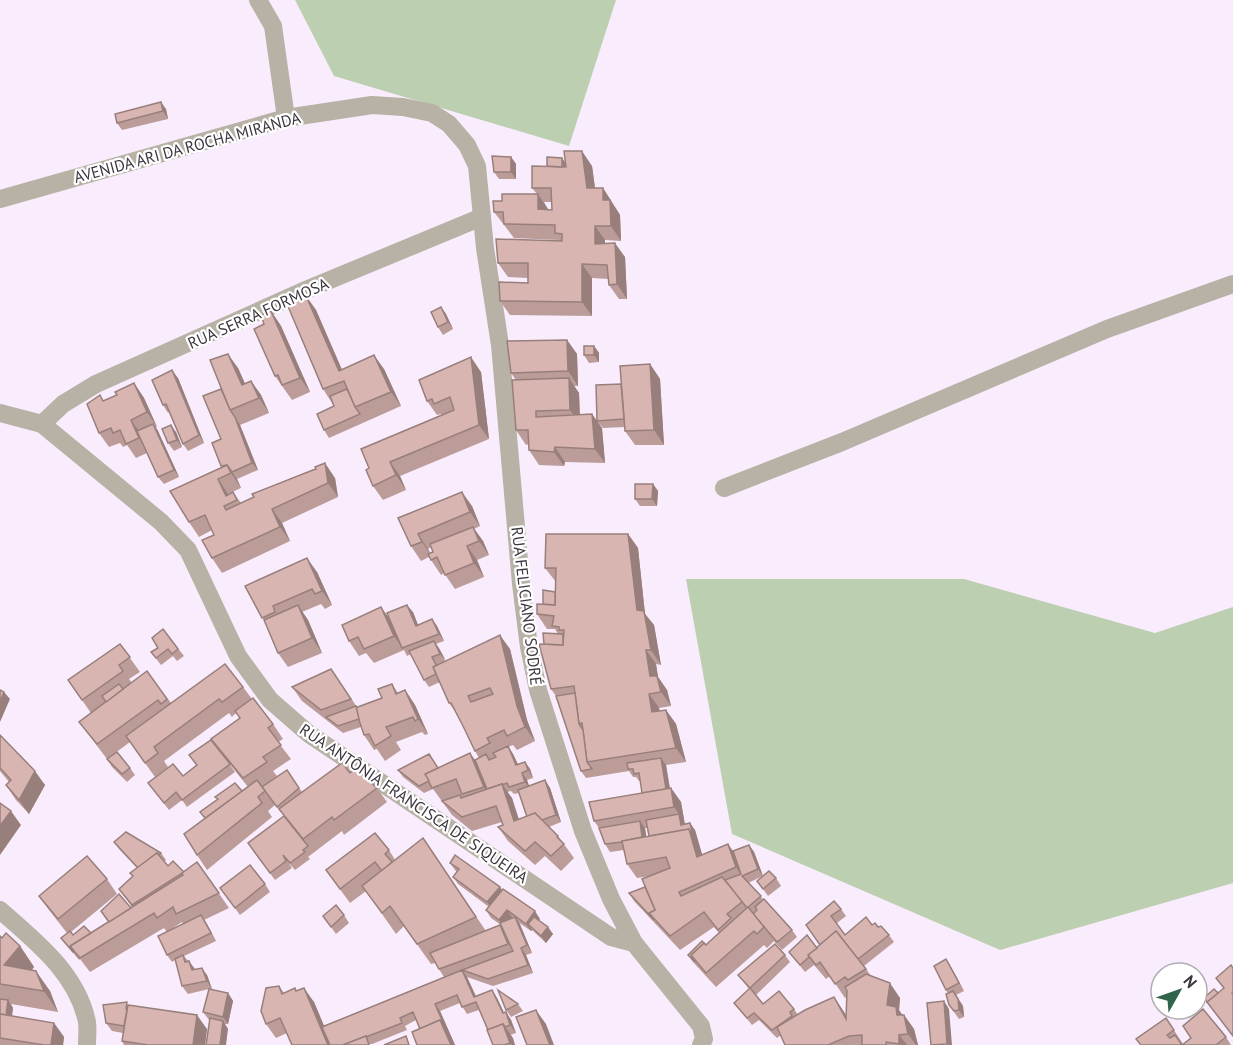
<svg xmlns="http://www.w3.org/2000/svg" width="1233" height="1045" font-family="'PT Sans',sans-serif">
<rect width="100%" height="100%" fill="#f9edfd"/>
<g fill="#bccfb1">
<path d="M 295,0 L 616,0 L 569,146 L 334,76 Z"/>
<path d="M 686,579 L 964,579 L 1155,633 L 1233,607 L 1233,883 L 1000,950 L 732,834 Z"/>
</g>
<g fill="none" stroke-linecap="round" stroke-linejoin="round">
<g stroke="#b7b2a5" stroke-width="18">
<path d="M 258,0 L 273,26 L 286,118"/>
<path d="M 0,199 L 286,118 L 372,105 L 403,107 L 432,113 L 449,124 L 467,145 L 477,166 L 485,248 L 500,345 L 521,584 L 529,647 L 538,690 L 583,831 L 611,899 L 634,943 L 701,1026 L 704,1039 L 701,1045"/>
<path d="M 0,413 L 42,424 L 161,522 L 188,550 L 238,656 L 270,700 L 309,734 L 611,937 L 634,943"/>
<path d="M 42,424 L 63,404 L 96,384 L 308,289 L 482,217"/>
<path d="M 724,488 L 842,442 L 1107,329 L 1233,284"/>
<path d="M 0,910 C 35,941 77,973 87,1022 C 88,1029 87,1038 87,1045"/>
</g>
</g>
<g fill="#bb9c98" fill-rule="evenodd">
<path d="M 166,109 L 168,119 L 122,130 L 117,123 Z"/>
<path d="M 511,157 L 516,164 L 516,179 L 499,179 L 494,172 Z"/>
<path d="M 562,158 L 565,162 L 592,166 L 595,188 L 603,188 L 620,215 L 621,241 L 605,240 L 605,243 L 625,257 L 627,299 L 619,299 L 609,285 L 609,279 L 592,278 L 592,316 L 510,315 L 500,301 L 528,283 L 528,278 L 508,277 L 498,263 L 560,240 L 559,240 L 514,238 L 494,212 L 502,201 L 537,194 L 532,188 L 547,166 ZM 544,202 L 552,202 L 552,210 L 548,210 Z"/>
<path d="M 306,296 L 316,310 L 342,370 L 384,369 L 401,406 L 329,438 L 324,430 L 334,406 L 323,389 Z"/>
<path d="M 441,307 L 446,314 L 453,329 L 443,335 L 438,327 Z"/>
<path d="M 271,311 L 281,326 L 310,392 L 292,400 L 275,376 Z"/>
<path d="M 567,340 L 577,354 L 578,386 L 574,386 L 579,393 L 580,414 L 592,414 L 602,428 L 605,463 L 565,462 L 564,466 L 539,465 L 529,450 L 529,444 L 526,445 L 516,430 L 516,380 L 511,373 Z"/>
<path d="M 594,346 L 599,353 L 599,362 L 589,363 L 584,355 Z"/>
<path d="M 650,364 L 660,379 L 664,445 L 635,445 L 625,431 L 625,427 L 603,428 L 597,421 L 621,384 Z"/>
<path d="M 238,368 L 245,384 L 251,381 L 261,395 L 269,413 L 240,425 L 258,470 L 237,479 L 241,488 L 228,494 L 229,495 L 233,492 L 241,503 L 335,478 L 338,497 L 282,523 L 290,541 L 222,573 L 212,558 L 214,535 L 212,530 L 199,537 L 189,522 L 222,467 L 221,439 Z"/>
<path d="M 481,372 L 489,439 L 400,476 L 406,490 L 383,500 L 373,486 L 369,468 L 442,415 L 441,414 L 437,415 L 427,401 Z"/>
<path d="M 178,378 L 204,443 L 188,451 L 183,444 L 169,412 L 168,413 L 163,405 Z"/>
<path d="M 134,383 L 144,398 L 157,427 L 156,427 L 179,477 L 164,484 L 158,477 L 147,453 L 136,458 L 127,445 L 123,447 L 120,443 L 109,447 L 99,433 L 100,395 L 104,401 L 117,395 Z"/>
<path d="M 176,432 L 182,447 L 174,451 L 168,443 Z"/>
<path d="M 653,484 L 658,491 L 657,506 L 640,506 L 635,499 Z"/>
<path d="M 472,506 L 480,526 L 474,529 L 483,541 L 489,555 L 477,560 L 484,577 L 455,589 L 444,573 L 441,575 L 429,557 L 421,561 L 411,546 L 398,518 ZM 431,547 L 433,552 L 430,553 L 428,549 Z"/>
<path d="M 628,534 L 638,548 L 645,614 L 654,625 L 661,665 L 656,664 L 658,677 L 667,690 L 671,706 L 659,708 L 660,711 L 666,710 L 676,724 L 686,762 L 666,765 L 670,788 L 671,788 L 681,802 L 685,824 L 695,830 L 702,855 L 733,851 L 749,845 L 754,852 L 763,876 L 748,883 L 792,930 L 797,937 L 782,950 L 773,940 L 774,941 L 767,948 L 764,945 L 716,987 L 693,962 L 688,955 L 706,945 L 719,933 L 714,927 L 680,950 L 634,901 L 629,893 L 645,887 L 650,876 L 637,878 L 627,864 L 624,850 L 610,852 L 605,844 L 599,828 L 594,821 L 642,793 L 640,781 L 639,781 L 636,777 L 633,777 L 629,771 L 586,778 L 581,771 L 556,696 L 551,689 L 544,644 L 558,634 L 555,629 L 547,629 L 537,614 L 555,592 L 556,582 L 545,568 ZM 645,828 L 647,828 L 649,836 L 646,837 Z"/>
<path d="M 317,572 L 332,605 L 325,609 L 321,604 L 302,612 L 308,620 L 322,653 L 288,667 L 278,653 L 264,620 L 245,586 Z"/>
<path d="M 381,607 L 391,621 L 413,612 L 418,625 L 432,619 L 437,626 L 444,641 L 436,644 L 445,661 L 510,649 L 527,720 L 535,741 L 517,750 L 513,745 L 508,747 L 513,754 L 518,764 L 525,762 L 530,769 L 533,778 L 527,780 L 529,786 L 545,780 L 550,788 L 561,822 L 549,827 L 558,836 L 574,858 L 561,871 L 545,856 L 535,865 L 508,841 L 498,827 L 503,825 L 502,822 L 472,831 L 452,815 L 433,789 L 424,793 L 403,777 L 398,770 L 438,768 L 475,760 L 479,758 L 475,751 L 458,715 L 449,703 L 440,682 L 429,687 L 424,680 L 411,654 L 407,656 L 404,650 L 374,663 L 366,653 L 359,656 L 349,641 ZM 511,791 L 514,794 L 519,793 L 527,817 L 519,820 L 512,798 L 507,792 Z"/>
<path d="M 163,629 L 184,656 L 177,661 L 173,656 L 161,665 L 151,652 L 158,648 Z"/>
<path d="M 120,644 L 140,672 L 129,679 L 132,683 L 147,671 L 171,703 L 243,687 L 252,699 L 273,724 L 283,739 L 278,742 L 291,759 L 273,771 L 277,776 L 262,787 L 287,770 L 302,792 L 350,773 L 377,788 L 387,802 L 344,835 L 342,831 L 308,857 L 310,859 L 295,870 L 288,862 L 292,868 L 275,880 L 253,851 L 284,816 L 275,805 L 268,811 L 272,817 L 207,870 L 197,855 L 242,791 L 248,787 L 228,762 L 235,772 L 187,807 L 182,800 L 169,810 L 148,783 L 183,776 L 196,765 L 189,755 L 240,718 L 236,713 L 232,717 L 229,713 L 164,761 L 168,767 L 155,777 L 130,742 L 107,759 L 79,722 L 91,713 L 68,680 Z"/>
<path d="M 331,669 L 357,707 L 382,698 L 392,684 L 398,693 L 405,690 L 415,705 L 428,734 L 425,735 L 422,732 L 396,742 L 401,750 L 385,761 L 377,749 L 374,750 L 364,735 L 361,727 L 343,733 L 302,701 L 292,687 Z"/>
<path d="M 0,735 L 45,785 L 29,814 L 16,800 L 6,785 L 9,782 L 0,771 Z"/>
<path d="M 107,759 L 130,768 L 135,775 L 127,782 L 112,767 Z"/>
<path d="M 423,838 L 486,931 L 503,929 L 501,925 L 491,918 L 486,910 L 489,907 L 458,884 L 453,877 L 457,872 L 455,870 L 450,863 L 502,891 L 540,919 L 539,920 L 553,934 L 546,943 L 532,930 L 531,931 L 518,922 L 532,953 L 526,955 L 533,973 L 493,986 L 467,977 L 476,997 L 492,990 L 497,998 L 504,1013 L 506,1012 L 511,1020 L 516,1033 L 510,1035 L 515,1045 L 493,1045 L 488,1030 L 479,1010 L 467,1014 L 460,1003 L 440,1011 L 455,1045 L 420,1029 L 416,1020 L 405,1026 L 407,1030 L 372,1044 L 292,1045 L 287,1033 L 276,1038 L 266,1024 L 279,986 L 284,993 L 295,988 L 297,991 L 314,1002 L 324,1026 L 444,977 L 435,963 L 431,964 L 404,926 L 396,934 L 366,891 L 350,903 L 326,870 L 389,850 L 395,860 Z"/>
<path d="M 114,842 L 161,853 L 166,860 L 164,862 L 168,866 L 184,872 L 197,862 L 229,908 L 204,920 L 216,941 L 184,956 L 195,969 L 207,975 L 212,989 L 209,989 L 228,993 L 233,1001 L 228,1024 L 225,1024 L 228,1029 L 209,1020 L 203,1012 L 209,989 L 188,994 L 182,986 L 175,960 L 172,962 L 167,955 L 167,932 L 164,928 L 90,972 L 80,959 L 79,960 L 61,938 L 67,933 L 49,910 L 39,896 L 107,879 L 117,894 L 71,932 L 73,935 L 91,933 L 108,922 L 101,911 L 132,907 L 119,889 L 133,877 L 130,873 L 137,868 L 119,849 ZM 182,922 L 183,924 L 167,932 Z"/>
<path d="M 776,878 L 781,886 L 768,896 L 757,881 Z"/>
<path d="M 265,884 L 270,892 L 240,915 L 220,888 Z"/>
<path d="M 841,909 L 846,916 L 837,923 L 845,935 L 872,925 L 878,927 L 889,935 L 894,942 L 864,966 L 871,976 L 900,998 L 899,1010 L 902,1015 L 904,1015 L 914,1029 L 918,1045 L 785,1045 L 781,1035 L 777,1038 L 759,1020 L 752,1025 L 734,1003 L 749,989 L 738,975 L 785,955 L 790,962 L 756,995 L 763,1004 L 794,1009 L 798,1015 L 834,997 L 846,1015 L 847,997 L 845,998 L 830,976 L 826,979 L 814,965 L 805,972 L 789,952 L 817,948 L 820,945 L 806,925 Z"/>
<path d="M 344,915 L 349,923 L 336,934 L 323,916 Z"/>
<path d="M 0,936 L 20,946 L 34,967 L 32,970 L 50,991 L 58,1012 L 11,1004 L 13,1008 L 12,1016 L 54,1023 L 64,1037 L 63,1045 L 0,1045 Z"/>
<path d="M 946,959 L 951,967 L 964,991 L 956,995 L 963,1006 L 964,1017 L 959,1019 L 949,1005 L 948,993 L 946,990 Z"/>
<path d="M 518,1004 L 523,1011 L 511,1017 L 506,1010 Z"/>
<path d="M 130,1005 L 207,1029 L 205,1045 L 124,1045 L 122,1041 L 123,1033 L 112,1031 L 106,1023 Z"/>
<path d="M 1166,1018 L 1183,1044 L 1226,1037 L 1231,1045 L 1140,1045 Z"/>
</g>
<g fill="#987f7c">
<path d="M 161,102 L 166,109 L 168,119 L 163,111 Z"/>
<path d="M 582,151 L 592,166 L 597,203 L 587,188 Z"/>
<path d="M 511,157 L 516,164 L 516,179 L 511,172 Z"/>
<path d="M 562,158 L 567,165 L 567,175 L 562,168 Z"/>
<path d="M 603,188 L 620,215 L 621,241 L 611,226 L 603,200 Z"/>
<path d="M 538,194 L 548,209 L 548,224 L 538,209 Z"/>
<path d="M 595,226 L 605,240 L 605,258 L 595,244 Z"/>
<path d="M 615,243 L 625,257 L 627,299 L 617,284 Z"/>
<path d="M 582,264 L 592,278 L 592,316 L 582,302 Z"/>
<path d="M 306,296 L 316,310 L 349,386 L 339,371 Z"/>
<path d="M 441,307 L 446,314 L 453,329 L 448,322 Z"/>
<path d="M 271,311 L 281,326 L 310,392 L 300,378 Z"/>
<path d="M 567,340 L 577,354 L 578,386 L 568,371 Z"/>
<path d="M 594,346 L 599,353 L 599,362 L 594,355 Z"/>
<path d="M 228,354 L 238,368 L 252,399 L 242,385 Z"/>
<path d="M 374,355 L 384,369 L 401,406 L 391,392 Z"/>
<path d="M 471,357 L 481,372 L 489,439 L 479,425 Z"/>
<path d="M 650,364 L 660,379 L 664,445 L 654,430 Z"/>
<path d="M 172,370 L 178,378 L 204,443 L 199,435 Z"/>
<path d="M 569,378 L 579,393 L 580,424 L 570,410 Z"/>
<path d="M 251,381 L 261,395 L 269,413 L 259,398 Z"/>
<path d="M 134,383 L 144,398 L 157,427 L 147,412 Z"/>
<path d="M 592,414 L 602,428 L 605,463 L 595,449 Z"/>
<path d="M 235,417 L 240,425 L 258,470 L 252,463 Z"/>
<path d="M 131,420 L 141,434 L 149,452 L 139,438 Z"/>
<path d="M 153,424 L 158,431 L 179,477 L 174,470 Z"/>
<path d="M 171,425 L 176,432 L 182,447 L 177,440 Z"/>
<path d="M 555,447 L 565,462 L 564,466 L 554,452 Z"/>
<path d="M 390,462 L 400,476 L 406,490 L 396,475 Z"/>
<path d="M 325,463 L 335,478 L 338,497 L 328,483 Z"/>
<path d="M 227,465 L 237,479 L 241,488 L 231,473 Z"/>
<path d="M 218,479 L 228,494 L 232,502 L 226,496 Z"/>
<path d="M 653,484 L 658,491 L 657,506 L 652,499 Z"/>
<path d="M 462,492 L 472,506 L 480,526 L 470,512 Z"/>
<path d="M 272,509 L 282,523 L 290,541 L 280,527 Z"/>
<path d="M 473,527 L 483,541 L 489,555 L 479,541 Z"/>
<path d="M 418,534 L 428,549 L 432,556 L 422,542 Z"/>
<path d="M 628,534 L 638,548 L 645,614 L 654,625 L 661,665 L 651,650 L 637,610 Z"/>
<path d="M 467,546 L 477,560 L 484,577 L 474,563 Z"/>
<path d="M 307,558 L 317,572 L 332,605 L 322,591 Z"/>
<path d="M 298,605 L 308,620 L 322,653 L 312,638 Z"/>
<path d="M 407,605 L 413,612 L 421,633 L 416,626 Z"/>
<path d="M 381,607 L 391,621 L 404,650 L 394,636 Z"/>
<path d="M 432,619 L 437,626 L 444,641 L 439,634 Z"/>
<path d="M 500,635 L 510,649 L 527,720 L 535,741 L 525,727 L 517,706 Z"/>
<path d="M 434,641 L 439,648 L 446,661 L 440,654 Z"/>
<path d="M 646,650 L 656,664 L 658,677 L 667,690 L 671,706 L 650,676 Z"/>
<path d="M 405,690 L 415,705 L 428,734 L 418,719 Z"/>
<path d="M 4,692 L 10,699 L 0,722 L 0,702 Z"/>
<path d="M 649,694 L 659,708 L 662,726 L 652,712 Z"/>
<path d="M 666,710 L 676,724 L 686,762 L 676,748 Z"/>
<path d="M 508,746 L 513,754 L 521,772 L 516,765 Z"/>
<path d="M 470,753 L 480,767 L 494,801 L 484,787 Z"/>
<path d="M 661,758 L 666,765 L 672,803 L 667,796 Z"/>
<path d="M 525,762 L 530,769 L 533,778 L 528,770 Z"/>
<path d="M 35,771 L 45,785 L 29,814 L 19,800 Z"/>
<path d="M 522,773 L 527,780 L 530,789 L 525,782 Z"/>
<path d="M 545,780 L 550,788 L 561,822 L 556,815 Z"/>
<path d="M 502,784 L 512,798 L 524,836 L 514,821 Z"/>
<path d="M 671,788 L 681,802 L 686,832 L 681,825 L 679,814 L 674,807 Z"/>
<path d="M 11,811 L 21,825 L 0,855 L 0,826 Z"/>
<path d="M 640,821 L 645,828 L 648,846 L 643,839 Z"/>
<path d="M 690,823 L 695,830 L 707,871 L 697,857 L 689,829 Z"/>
<path d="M 728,844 L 738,858 L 742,876 L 736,867 Z"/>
<path d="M 749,845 L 754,852 L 763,876 L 758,869 Z"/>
<path d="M 500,887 L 505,894 L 492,910 L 487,902 Z"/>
<path d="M 507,910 L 512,917 L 504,927 L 499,920 Z"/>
<path d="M 535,911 L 540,919 L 533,928 L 528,924 L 532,930 L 531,931 L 526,924 Z"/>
<path d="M 201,915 L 206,922 L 216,941 L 211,933 Z"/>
<path d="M 515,917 L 520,924 L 532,953 L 527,945 Z"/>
<path d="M 548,927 L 553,934 L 546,943 L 541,936 Z"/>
<path d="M 20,946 L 34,967 L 19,985 L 4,965 Z"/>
<path d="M 521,948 L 526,955 L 533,973 L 528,965 Z"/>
<path d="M 946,959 L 951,967 L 964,991 L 959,983 Z"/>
<path d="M 189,961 L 194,968 L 197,978 L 192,970 Z"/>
<path d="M 202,968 L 207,975 L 212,989 L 207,981 Z"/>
<path d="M 462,970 L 467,977 L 480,1005 L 474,997 Z"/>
<path d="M 36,971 L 50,991 L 58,1012 L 44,991 Z"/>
<path d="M 890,983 L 900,998 L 899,1010 L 906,1020 L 904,1015 L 914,1029 L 918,1045 L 916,1045 L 887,1005 Z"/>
<path d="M 304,988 L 314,1002 L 332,1045 L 328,1045 Z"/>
<path d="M 492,990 L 497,998 L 508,1021 L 503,1013 Z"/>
<path d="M 953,991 L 963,1006 L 964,1017 L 959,1010 Z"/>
<path d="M 228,993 L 233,1001 L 228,1024 L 223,1017 Z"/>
<path d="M 834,997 L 844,1012 L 856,1033 L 846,1019 Z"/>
<path d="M 8,1000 L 13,1008 L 10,1029 L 5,1022 Z"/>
<path d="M 944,1001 L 949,1009 L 952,1045 L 948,1045 L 947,1044 Z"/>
<path d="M 435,1004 L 440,1011 L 455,1045 L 451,1045 L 440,1020 Z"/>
<path d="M 536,1010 L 546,1024 L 554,1045 L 550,1045 Z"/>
<path d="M 506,1012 L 511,1020 L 516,1033 L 510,1025 Z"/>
<path d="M 197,1015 L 207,1029 L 205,1045 L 193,1045 Z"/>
<path d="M 223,1021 L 228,1029 L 226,1045 L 220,1045 Z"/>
<path d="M 54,1023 L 64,1037 L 63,1045 L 51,1045 Z"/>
<path d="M 503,1024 L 513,1038 L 515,1045 L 512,1045 L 510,1043 Z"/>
<path d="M 899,1035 L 907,1045 L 900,1045 L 899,1044 Z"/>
</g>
<g fill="#d9b5b1" stroke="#987f7c" stroke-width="1.5" fill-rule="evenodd">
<path d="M 161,102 L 163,111 L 117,123 L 115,114 Z"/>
<path d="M 564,151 L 582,151 L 587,188 L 603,188 L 603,200 L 610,200 L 611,226 L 595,226 L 595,244 L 615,243 L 617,284 L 609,285 L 607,265 L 582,264 L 582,302 L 500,301 L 499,282 L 528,283 L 528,263 L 498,263 L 496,239 L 562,241 L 562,234 L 555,233 L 555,225 L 504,224 L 503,212 L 494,212 L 493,201 L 502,201 L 502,194 L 538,194 L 538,209 L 552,210 L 551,188 L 532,188 L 532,166 L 566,167 Z"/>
<path d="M 492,156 L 511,157 L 511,172 L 494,172 Z"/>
<path d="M 547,157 L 562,158 L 562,167 L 547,166 Z"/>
<path d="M 306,296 L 339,371 L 374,355 L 391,392 L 355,407 L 344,381 L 323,389 L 287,304 Z"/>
<path d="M 441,307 L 448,322 L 438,327 L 431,312 Z"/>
<path d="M 271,311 L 300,378 L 282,385 L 278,375 L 275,376 L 254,329 L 264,324 L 261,315 Z"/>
<path d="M 567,340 L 568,371 L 511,373 L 507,341 Z"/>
<rect x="584" y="346" width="10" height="9"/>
<path d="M 228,354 L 242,385 L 251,381 L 259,398 L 230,410 L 210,360 Z"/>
<path d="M 471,357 L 479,425 L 390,462 L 396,475 L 373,486 L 366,470 L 369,468 L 361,449 L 454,410 L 450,397 L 434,404 L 432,399 L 427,401 L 419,380 Z"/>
<path d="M 650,364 L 654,430 L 625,431 L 620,366 Z"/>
<path d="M 172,370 L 199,435 L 183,444 L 166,404 L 163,405 L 152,380 Z"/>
<path d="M 569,378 L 570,410 L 536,411 L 536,417 L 592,414 L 595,449 L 555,447 L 554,452 L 529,450 L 528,430 L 516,430 L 512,380 Z"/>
<path d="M 134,383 L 147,412 L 131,420 L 139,438 L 126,444 L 120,430 L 113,433 L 111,428 L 99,433 L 87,404 L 100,395 L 103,401 L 117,395 L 115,392 Z"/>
<path d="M 621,384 L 624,419 L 597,421 L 596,385 Z"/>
<path d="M 221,389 L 230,410 L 235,417 L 252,463 L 232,472 L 227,465 L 221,466 L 212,443 L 221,439 L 203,396 Z"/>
<path d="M 347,389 L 355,407 L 360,414 L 324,430 L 317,414 L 334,406 L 330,396 Z"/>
<path d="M 153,424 L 174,470 L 158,477 L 137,431 Z"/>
<path d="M 171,425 L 177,440 L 168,443 L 162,429 Z"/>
<path d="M 325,463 L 328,483 L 272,509 L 280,527 L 212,558 L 202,540 L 214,535 L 205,515 L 189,522 L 170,491 L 227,465 L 231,473 L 218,479 L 226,496 L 233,492 L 237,500 L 224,506 L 226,510 L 254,497 L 252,494 L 313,470 L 316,469 L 315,467 Z"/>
<path d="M 635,484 L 653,484 L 652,499 L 635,499 Z"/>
<path d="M 462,492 L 470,512 L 418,534 L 422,542 L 411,546 L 398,518 Z"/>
<path d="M 473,527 L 479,541 L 467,546 L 474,563 L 445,575 L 437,557 L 431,560 L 428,554 L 433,552 L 430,544 Z"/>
<path d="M 546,534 L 628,534 L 637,610 L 644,611 L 651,650 L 646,650 L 650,676 L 657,676 L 661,692 L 649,694 L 652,712 L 666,710 L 676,748 L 587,762 L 582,723 L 579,724 L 574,686 L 551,689 L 539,644 L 563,645 L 564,630 L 559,630 L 559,627 L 552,626 L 554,616 L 537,614 L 537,604 L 555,605 L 556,568 L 545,568 Z"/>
<path d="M 307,558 L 322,591 L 315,594 L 312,589 L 273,606 L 275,612 L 262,618 L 245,586 Z"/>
<path d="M 543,590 L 555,592 L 555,605 L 543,604 Z"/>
<path d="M 298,605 L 312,638 L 278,653 L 264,620 Z"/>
<path d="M 407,605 L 416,626 L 432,619 L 439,634 L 402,648 L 387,613 Z"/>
<path d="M 381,607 L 394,636 L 364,649 L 358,637 L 349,641 L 342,625 Z"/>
<path d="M 163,629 L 178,649 L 172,654 L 168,649 L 156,658 L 151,652 L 158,648 L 152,638 Z"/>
<path d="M 543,633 L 562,634 L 563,636 L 563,645 L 544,644 Z"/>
<path d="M 500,635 L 517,706 L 525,727 L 507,736 L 504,730 L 487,738 L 490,743 L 475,751 L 463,726 L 451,703 L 449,703 L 433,667 ZM 490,688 L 493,694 L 471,702 L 468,696 Z"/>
<path d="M 434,641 L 440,654 L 432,657 L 436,665 L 433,667 L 436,674 L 424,680 L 409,651 Z"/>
<path d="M 120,644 L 130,657 L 119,665 L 123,671 L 82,700 L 68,680 Z"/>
<path d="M 225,664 L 243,687 L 222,702 L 219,699 L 154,747 L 158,753 L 145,763 L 126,736 Z"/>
<path d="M 331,669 L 351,699 L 321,710 L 292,687 Z"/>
<path d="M 147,671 L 167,699 L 161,704 L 158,700 L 97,744 L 79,722 Z"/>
<path d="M 119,684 L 123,689 L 106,702 L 102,696 Z"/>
<path d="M 392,684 L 396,694 L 405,690 L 418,719 L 415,721 L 413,717 L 386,727 L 391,736 L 375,746 L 369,734 L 364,735 L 355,708 L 382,698 L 378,689 Z"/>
<path d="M 0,690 L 4,692 L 0,702 Z"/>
<path d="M 575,693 L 579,724 L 583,730 L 587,762 L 592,769 L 581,771 L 556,696 Z"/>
<path d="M 253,698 L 273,724 L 268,728 L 281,745 L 263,757 L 267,762 L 243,778 L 211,739 L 240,718 L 235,711 Z"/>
<path d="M 356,706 L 359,719 L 338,726 L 326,717 Z"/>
<path d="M 0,735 L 35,771 L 19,800 L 6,785 L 11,780 L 0,768 Z"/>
<path d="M 211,740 L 230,764 L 182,800 L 176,792 L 164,803 L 148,783 L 173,764 L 183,776 L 197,765 L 189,755 Z"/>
<path d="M 508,746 L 516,765 L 525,762 L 528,770 L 522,773 L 525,782 L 509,787 L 507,783 L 502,785 L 502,784 L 487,789 L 475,760 L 486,754 L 489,760 L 496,757 L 493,753 Z"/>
<path d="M 117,752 L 130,768 L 122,774 L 107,759 Z"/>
<path d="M 470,753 L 484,787 L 462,794 L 456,779 L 432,788 L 425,774 Z"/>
<path d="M 429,754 L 438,768 L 425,774 L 429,781 L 419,786 L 398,770 Z"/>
<path d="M 661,758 L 666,789 L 642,793 L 639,773 L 634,774 L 633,769 L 628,769 L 627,763 Z"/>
<path d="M 342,763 L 350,773 L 355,768 L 377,788 L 334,820 L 332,817 L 303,839 L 279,809 Z"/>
<path d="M 287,770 L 299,788 L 277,807 L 262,787 Z"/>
<path d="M 257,780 L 265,791 L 258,797 L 262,803 L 197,855 L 184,834 Z"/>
<path d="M 545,780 L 556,815 L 542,820 L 535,813 L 527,817 L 518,790 Z"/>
<path d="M 235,783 L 242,791 L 205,818 L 200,812 L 218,799 L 215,797 Z"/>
<path d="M 502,784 L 514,821 L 535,813 L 558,836 L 557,837 L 564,844 L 551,856 L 535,842 L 525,851 L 498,827 L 503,825 L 496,806 L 462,817 L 442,801 L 460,795 L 461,798 Z"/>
<path d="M 671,788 L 674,807 L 594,821 L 589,802 Z"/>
<path d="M 0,803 L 11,811 L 0,826 Z"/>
<path d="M 679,814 L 681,825 L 690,823 L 693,836 L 689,829 L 649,836 L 646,820 Z"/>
<path d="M 284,816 L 308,846 L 303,850 L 305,852 L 290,863 L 283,855 L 286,861 L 270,873 L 248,843 Z"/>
<path d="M 640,821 L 642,837 L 622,841 L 622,842 L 605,844 L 599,828 Z"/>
<path d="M 689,829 L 697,857 L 728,844 L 736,867 L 679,892 L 681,896 L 722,877 L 743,901 L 727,914 L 731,918 L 718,930 L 704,912 L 670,936 L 649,913 L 655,910 L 642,879 L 670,868 L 666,857 L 627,864 L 622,841 Z"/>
<path d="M 126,832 L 161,853 L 158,855 L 157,853 L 138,868 L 114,842 Z"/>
<path d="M 375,833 L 389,850 L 385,854 L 392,862 L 382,871 L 375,862 L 340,889 L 326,870 Z"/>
<path d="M 423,838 L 476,917 L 417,944 L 390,906 L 382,913 L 362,886 Z"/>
<path d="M 749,845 L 758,869 L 742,876 L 761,896 L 747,908 L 725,880 L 741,874 L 733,851 Z"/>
<path d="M 157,853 L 168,866 L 173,861 L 184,872 L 132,905 L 119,889 L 133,876 L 130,873 Z"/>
<path d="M 455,855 L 500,887 L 487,902 L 453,877 L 459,869 L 450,863 Z"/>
<path d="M 87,856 L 107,879 L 58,919 L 39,896 Z"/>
<path d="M 197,862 L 219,893 L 176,914 L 173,907 L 157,918 L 154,913 L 80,958 L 70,946 L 183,875 L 182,873 Z"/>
<path d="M 250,865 L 265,884 L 235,908 L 220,888 Z"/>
<path d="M 769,871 L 776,878 L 763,889 L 757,881 Z"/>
<path d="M 645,887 L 655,910 L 649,913 L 654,920 L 629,893 Z"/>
<path d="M 503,889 L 535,911 L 526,924 L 507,910 L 499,920 L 486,910 Z"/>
<path d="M 119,894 L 131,908 L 109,922 L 101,911 Z"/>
<path d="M 764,899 L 792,930 L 777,942 L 753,914 L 757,910 L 755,907 Z"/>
<path d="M 834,901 L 841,909 L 831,916 L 845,935 L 866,917 L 872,925 L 875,923 L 878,927 L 881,926 L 889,935 L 858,959 L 836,931 L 820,945 L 806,925 Z"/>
<path d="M 336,905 L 344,915 L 331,927 L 323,916 Z"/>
<path d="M 748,907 L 764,927 L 757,934 L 754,931 L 706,973 L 691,955 L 704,943 L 706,945 L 709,942 Z"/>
<path d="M 201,915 L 211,933 L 167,955 L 158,936 Z"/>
<path d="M 515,917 L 527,945 L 521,948 L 528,965 L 488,979 L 462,970 L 513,951 L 500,923 Z"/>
<path d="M 534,917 L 548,927 L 541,936 L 528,924 Z"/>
<path d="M 500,925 L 508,944 L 439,969 L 430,953 Z"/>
<path d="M 84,926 L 91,933 L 70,946 L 74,952 L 73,952 L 61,938 L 70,931 L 73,935 Z"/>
<path d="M 836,931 L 866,969 L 848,980 L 845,977 L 835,984 L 820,962 L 816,965 L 808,955 Z"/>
<path d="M 6,933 L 20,946 L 4,965 L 36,971 L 44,991 L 0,984 L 0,936 L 2,938 Z"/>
<path d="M 807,935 L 817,948 L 808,955 L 809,957 L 800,965 L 789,952 Z"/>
<path d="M 702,941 L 706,945 L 704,943 L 691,955 L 695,962 L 688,955 Z"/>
<path d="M 775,944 L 785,955 L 750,988 L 738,975 Z"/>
<path d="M 183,955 L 185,962 L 189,961 L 192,970 L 202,968 L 207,981 L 182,986 L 175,959 Z"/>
<path d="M 946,959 L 959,983 L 946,990 L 934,966 Z"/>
<path d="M 1231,965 L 1233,968 L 1233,992 L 1232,993 L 1233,994 L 1233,1036 L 1207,1002 L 1224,988 L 1216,978 Z"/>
<path d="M 462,970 L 474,997 L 492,990 L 503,1013 L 506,1012 L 510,1025 L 505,1027 L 503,1024 L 488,1030 L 476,1002 L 462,1007 L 457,995 L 435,1004 L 445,1027 L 440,1020 L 420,1029 L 413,1012 L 400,1018 L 402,1023 L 366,1037 L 366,1036 L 343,1045 L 330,1045 L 322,1027 Z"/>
<path d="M 866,974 L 890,983 L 887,1005 L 896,1007 L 897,1015 L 904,1015 L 908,1034 L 899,1035 L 899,1044 L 886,1042 L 886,1045 L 862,1045 L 862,1035 L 849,1036 L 828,1045 L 785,1045 L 777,1027 L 805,1010 L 834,997 L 846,1019 L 847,991 L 845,987 Z"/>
<path d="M 279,986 L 282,994 L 295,988 L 296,991 L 304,988 L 328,1045 L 291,1045 L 292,1045 L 280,1018 L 266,1024 L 261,1011 L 266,988 Z"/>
<path d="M 750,988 L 763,1004 L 779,991 L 794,1009 L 790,1012 L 792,1016 L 772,1030 L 754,1013 L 747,1018 L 734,1003 Z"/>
<path d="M 209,989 L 228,993 L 223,1017 L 203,1012 Z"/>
<path d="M 1214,989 L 1218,993 L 1207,1002 L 1204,998 Z"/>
<path d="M 498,990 L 518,1004 L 506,1010 Z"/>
<path d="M 953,991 L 958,999 L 959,1010 L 954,1011 L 949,1005 L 946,994 Z"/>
<path d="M 0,999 L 8,1000 L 6,1015 L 0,1014 Z"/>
<path d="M 944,1001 L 947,1044 L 931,1045 L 927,1003 Z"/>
<path d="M 127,1002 L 126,1009 L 127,1010 L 124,1026 L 106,1023 L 103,1005 Z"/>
<path d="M 128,1005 L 197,1015 L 193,1045 L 148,1045 L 122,1041 Z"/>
<path d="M 1203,1009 L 1226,1037 L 1216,1045 L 1141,1045 L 1136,1039 L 1166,1018 L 1174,1030 L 1167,1035 L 1170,1038 L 1175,1035 L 1182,1045 L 1191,1038 L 1183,1026 Z"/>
<path d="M 536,1010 L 550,1045 L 527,1045 L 516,1017 Z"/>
<path d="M 0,1014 L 54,1023 L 51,1045 L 44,1045 L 0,1038 Z"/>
<path d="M 210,1018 L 223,1021 L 220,1045 L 206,1045 Z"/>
<path d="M 440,1020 L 451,1045 L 417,1045 L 412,1032 Z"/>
<path d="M 503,1024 L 510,1043 L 504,1045 L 493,1045 L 487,1030 Z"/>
<path d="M 366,1036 L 369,1045 L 343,1045 Z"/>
<path d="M 406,1036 L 409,1045 L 384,1045 Z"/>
</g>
<g text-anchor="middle" stroke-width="4.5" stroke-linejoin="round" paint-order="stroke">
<g font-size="16" fill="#3d353f" stroke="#fff">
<text transform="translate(187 147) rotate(-15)" y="6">AVENIDA ARI DA ROCHA MIRANDA</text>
<text transform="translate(258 313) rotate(-24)" y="6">RUA SERRA FORMOSA</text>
<text transform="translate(527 606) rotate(83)" y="6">RUA FELICIANO SODRÉ</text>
<text transform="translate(414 803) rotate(34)" y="6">RUA ANTÔNIA FRANCISCA DE SIQUEIRA</text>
</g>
</g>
<g transform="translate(1179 991) rotate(50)"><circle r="28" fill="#ffffff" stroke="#b1aeb2" stroke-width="1.5"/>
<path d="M0-4.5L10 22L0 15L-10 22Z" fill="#30654b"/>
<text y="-9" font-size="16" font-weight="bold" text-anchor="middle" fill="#3d353f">N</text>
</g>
</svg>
